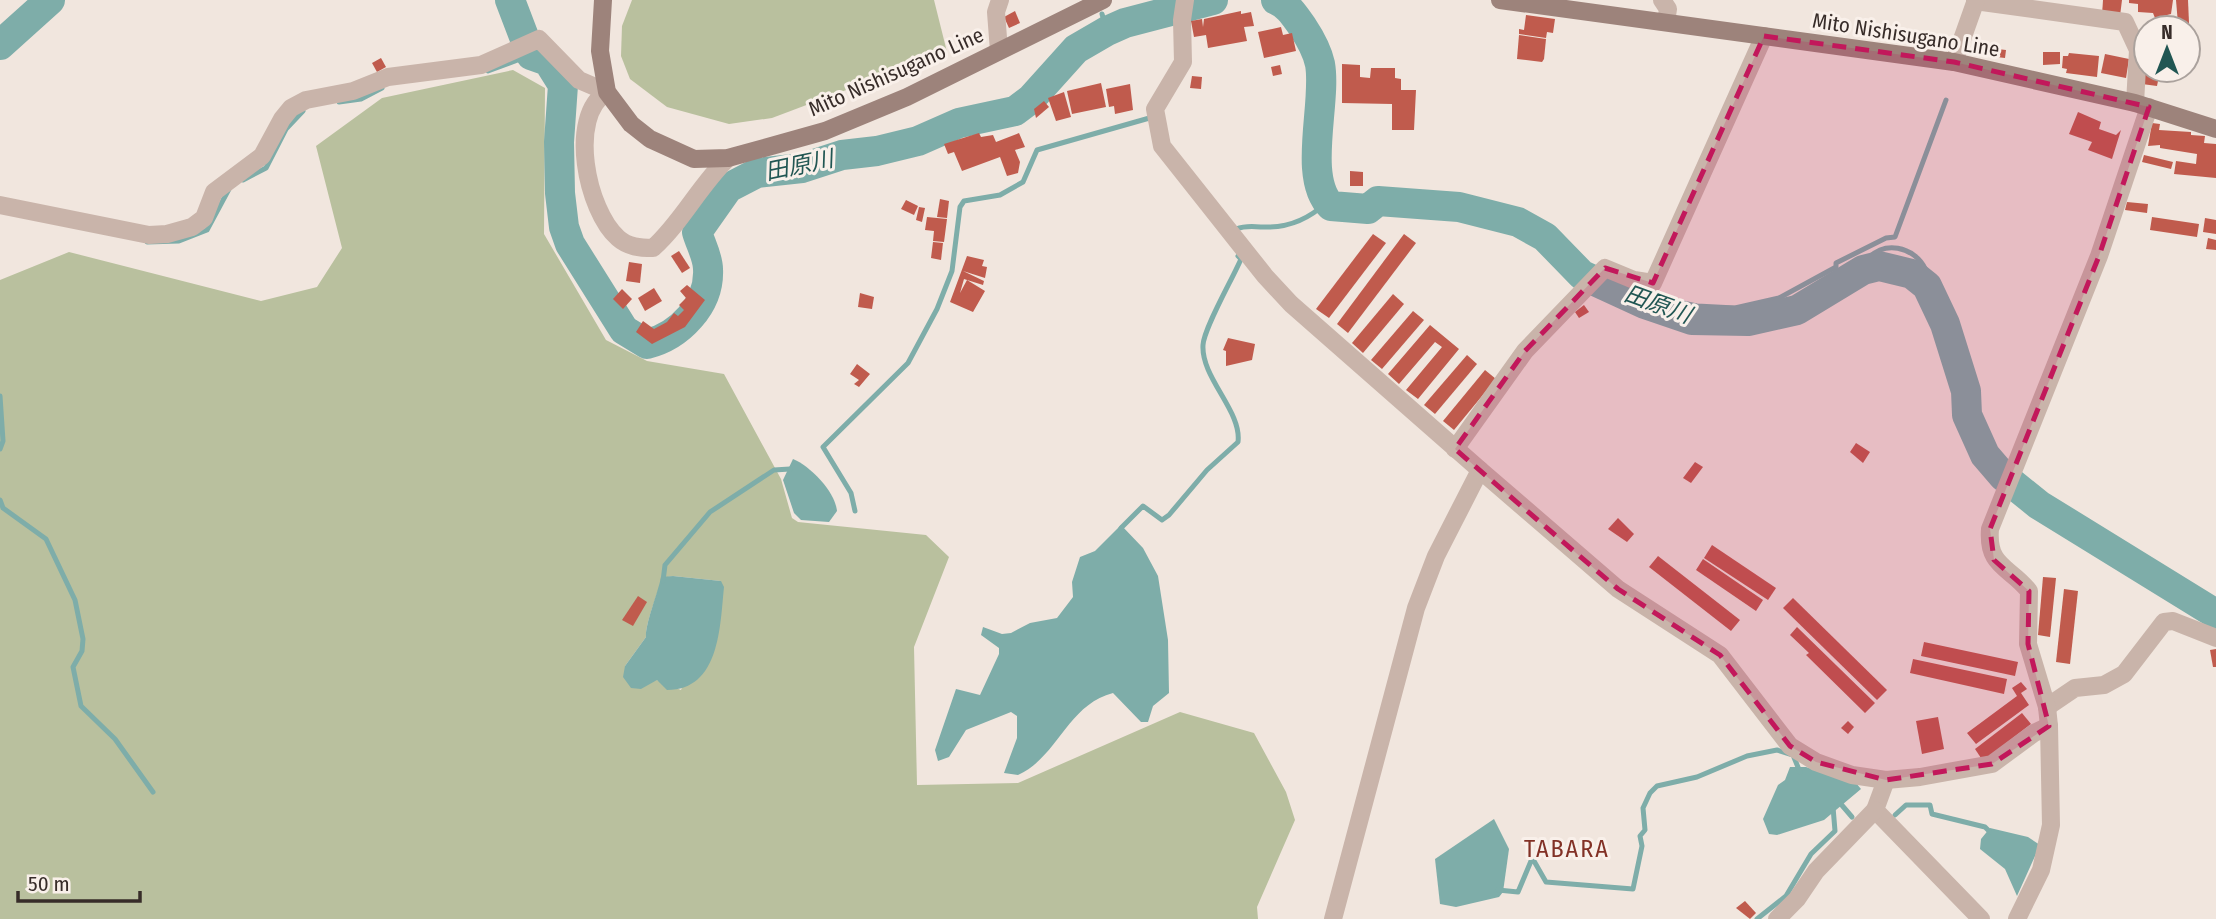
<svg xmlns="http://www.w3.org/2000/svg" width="2216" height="919" font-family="'Fira Sans Condensed','Noto Sans JP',sans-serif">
<rect width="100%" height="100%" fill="#f1e6de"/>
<g fill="#b9c09e" fill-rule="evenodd">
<path d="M 632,0 L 934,0 L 947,52 L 772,118 L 729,124 L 667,107 L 630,79 L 621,56 L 622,26 Z"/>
<path d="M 513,70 L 545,88 L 544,234 L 606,340 L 647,361 L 724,374 L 781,479 L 792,518 L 798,522 L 926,535 L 949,557 L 914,647 L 917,785 L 1018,783 L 1180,712 L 1254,733 L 1286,792 L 1295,820 L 1257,907 L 1258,919 L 0,919 L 0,280 L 69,252 L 261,301 L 317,287 L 342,248 L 316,146 L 382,98 ZM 673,576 L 721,581 L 681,690 L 657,680 L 650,681 L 625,666 L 646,637 C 645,624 658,593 662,578 Z"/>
</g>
<g fill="#7eada9">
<path d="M 793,459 C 810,466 835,491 837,511 L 829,522 L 801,520 L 794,513 L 783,480 Z"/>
<path d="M 1121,525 L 1143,548 L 1158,576 L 1168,640 L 1169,693 L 1153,706 L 1148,722 L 1141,722 L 1113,693 C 1067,705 1058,757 1018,775 L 1004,773 L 1017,738 L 1017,716 L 1011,712 L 966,730 L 949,757 L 938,761 L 935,750 L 956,689 L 980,695 L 999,654 L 999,648 L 981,635 L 983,627 L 1002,634 L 1011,633 L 1030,623 L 1057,618 L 1073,597 L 1072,582 L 1080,557 L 1095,551 Z"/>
<path d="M 673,576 L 721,581 L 724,587 C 720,626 720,690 667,690 L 657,680 L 641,689 L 631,688 L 623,677 L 625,666 L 646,637 C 645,624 658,593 661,577 Z"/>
<path d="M 1790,767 L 1806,767 L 1856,783 L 1861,789 L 1824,820 L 1777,835 L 1769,834 L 1763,819 L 1778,785 L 1785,780 Z"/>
<path d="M 1494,819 L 1509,849 L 1503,892 L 1499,897 L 1456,907 L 1440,904 L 1435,859 Z"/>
<path d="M 1990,828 L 2028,837 L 2040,845 L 2017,896 L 2005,869 L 1980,849 L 1981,839 Z"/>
</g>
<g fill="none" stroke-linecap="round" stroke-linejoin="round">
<g stroke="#7eada9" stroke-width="5">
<path d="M 1102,14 L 1107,31"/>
<path d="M 1188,23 L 1199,3"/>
<path d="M 488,71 L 531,55"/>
<path d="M 339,102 L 361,99 L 382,88"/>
<path d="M 243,180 L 266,168 L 286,129 L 303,111"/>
<path d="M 1236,229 C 1247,225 1253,227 1264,227 C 1288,228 1310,218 1327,202"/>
<path d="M 1545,237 L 1564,247 L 1612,288 L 1697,306 L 1735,308 L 1779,298 L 1836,267 L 1836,263 L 1886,238 L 1895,237 L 1946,100"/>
<path d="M 147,242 L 179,241 L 207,230 L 229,189"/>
<path d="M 1852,276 C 1860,267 1868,255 1880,250 C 1903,241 1932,261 1927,286"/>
<path d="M 0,396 L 3,441 L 0,449"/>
<path d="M 0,500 L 3,508 L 46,539 L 75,600 L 83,639 L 82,651 L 73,667 L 81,706 L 115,739 L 153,792"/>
<path d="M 855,511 L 851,493 L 823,447 L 908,363 L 937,309 L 952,271 L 960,207 L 964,201 L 1000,195 L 1023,182 L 1037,150 L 1153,117"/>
<path d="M 1121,528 L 1143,506 L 1162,520 L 1169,515 L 1207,470 L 1238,442 C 1242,411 1201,378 1203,345 C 1204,328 1233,278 1241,259 L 1238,256"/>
<path d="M 663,581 L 665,565 L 710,512 L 774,470 L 790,469"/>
<path d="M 1840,803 L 1852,817"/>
<path d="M 1895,815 L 1906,805 L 1930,805 L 1932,814 L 1985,827 L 1990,832"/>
<path d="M 1498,890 L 1518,892 L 1531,861 L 1534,861 L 1546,882 L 1633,889 L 1642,846 L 1640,836 L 1645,830 L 1643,808 L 1650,793 L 1657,786 L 1697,777 L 1747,756 L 1777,750 L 1793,755 L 1800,772"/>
<path d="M 1757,919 L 1786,896 L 1811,854 L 1835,831 L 1833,807"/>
</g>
<g stroke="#7eada9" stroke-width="30">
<path d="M 510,0 L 531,55 L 548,61 L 563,85 L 559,142 L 560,193 L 564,227 L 570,244 L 624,330 L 647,344 C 679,336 710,305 708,269 C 708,257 700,243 697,232 L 728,188 L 757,173 L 802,168 L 842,155 L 877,151 L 918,141 L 959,123 L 1015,111 L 1031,99 L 1076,49 L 1107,31 L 1125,23 L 1213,0"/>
<path d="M 1276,0 C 1288,5 1294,15 1302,26 C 1310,38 1317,50 1320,64 C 1327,103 1302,177 1331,206 L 1368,209 L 1378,201 L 1459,207 L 1518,222 L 1545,237 L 1582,275 L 1645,304 L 1692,320 L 1748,321 L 1797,310 L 1863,270 L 1879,266 L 1912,274 L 1927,286 L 1945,324 L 1966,391 L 1967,415 L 1985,455 L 2003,476 L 2039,505 L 2216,614"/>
<path d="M 0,45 L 50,0"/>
</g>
</g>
<g fill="#c05b4d">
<path d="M 2103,0 L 2122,0 L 2120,16 L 2102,15 Z"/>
<path d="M 2129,0 L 2173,0 L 2171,14 L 2155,18 L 2153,13 L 2138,12 L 2138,4 L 2129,3 Z"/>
<path d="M 2176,0 L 2188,0 L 2189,23 L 2178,24 Z"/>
<path d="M 1015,11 L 1020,23 L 1009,28 L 1004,17 Z"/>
<path d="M 1241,11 L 1241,14 L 1251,12 L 1254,26 L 1244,27 L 1247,41 L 1208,48 L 1206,35 L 1194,37 L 1191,21 L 1202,19 L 1203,27 L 1204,19 Z"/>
<path d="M 1526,15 L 1555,19 L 1553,33 L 1547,32 L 1546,38 L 1519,34 L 1519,29 L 1524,30 Z"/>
<path d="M 1281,27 L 1283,35 L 1292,33 L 1296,51 L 1264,58 L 1258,32 Z"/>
<path d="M 1519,35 L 1546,39 L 1544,59 L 1542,62 L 1517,59 Z"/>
<path d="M 1989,48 L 2006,50 L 2005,58 L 1988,56 Z"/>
<path d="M 2043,52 L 2060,52 L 2060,64 L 2043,65 Z"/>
<path d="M 2069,53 L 2099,56 L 2097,77 L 2066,73 L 2067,69 L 2062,68 L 2063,56 L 2068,56 Z"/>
<path d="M 2105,54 L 2129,59 L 2126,78 L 2101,73 Z"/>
<path d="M 381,58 L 386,67 L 377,72 L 372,63 Z"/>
<path d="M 1342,64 L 1360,65 L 1360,77 L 1370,78 L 1371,68 L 1395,68 L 1395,78 L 1401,79 L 1401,90 L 1416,90 L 1414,130 L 1392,130 L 1392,104 L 1342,103 Z"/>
<path d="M 1280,65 L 1282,74 L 1273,76 L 1271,67 Z"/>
<path d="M 2143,74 L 2159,76 L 2157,86 L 2142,84 Z"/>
<path d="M 1192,76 L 1202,77 L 1201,89 L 1190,88 Z"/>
<path d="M 1101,83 L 1106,107 L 1072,114 L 1067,91 Z"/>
<path d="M 1130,84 L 1133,110 L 1115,114 L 1114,106 L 1109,107 L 1106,89 Z"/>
<path d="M 1064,92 L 1071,117 L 1056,121 L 1048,98 Z"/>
<path d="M 1044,101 L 1049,107 L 1036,118 L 1034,109 Z"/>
<path d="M 2078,112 L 2101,122 L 2099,129 L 2116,135 L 2121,130 L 2112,159 L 2088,150 L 2092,142 L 2069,134 Z"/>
<path d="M 2152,123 L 2160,124 L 2159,130 L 2191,132 L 2191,135 L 2205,136 L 2204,143 L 2216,144 L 2216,178 L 2174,174 L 2176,161 L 2196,164 L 2197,154 L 2160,148 L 2160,145 L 2148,146 Z"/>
<path d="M 979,133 L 981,137 L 993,135 L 996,142 L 1019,133 L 1025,147 L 1015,150 L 1020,162 L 1018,173 L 1007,176 L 1000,157 L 962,171 L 954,152 L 948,154 L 944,144 Z"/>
<path d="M 2144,155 L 2173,162 L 2171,169 L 2142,162 Z"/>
<path d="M 1350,171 L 1363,172 L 1363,186 L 1350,186 Z"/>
<path d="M 940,199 L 949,201 L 947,218 L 937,217 Z"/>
<path d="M 906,200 L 918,206 L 914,215 L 901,209 Z"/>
<path d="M 2127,202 L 2148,204 L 2147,213 L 2125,210 Z"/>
<path d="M 919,207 L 925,208 L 922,222 L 916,220 Z"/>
<path d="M 927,217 L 947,219 L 944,242 L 933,241 L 934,231 L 925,230 Z"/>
<path d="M 2152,217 L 2199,224 L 2197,237 L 2150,230 Z"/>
<path d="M 2205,218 L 2216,220 L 2216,234 L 2203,232 Z"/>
<path d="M 1373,234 L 1386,243 L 1329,318 L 1316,309 Z"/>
<path d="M 1404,234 L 1416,243 L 1348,333 L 1337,324 Z"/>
<path d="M 2208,238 L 2216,240 L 2216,250 L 2206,249 Z"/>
<path d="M 933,242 L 943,243 L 941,260 L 931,258 Z"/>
<path d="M 679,251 L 690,268 L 682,273 L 671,256 Z"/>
<path d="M 967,256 L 984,260 L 982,266 L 987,267 L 985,278 L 963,271 L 984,281 L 983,285 L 964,279 L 960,293 L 967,280 L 985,291 L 973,312 L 950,302 Z"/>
<path d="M 629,262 L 642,264 L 640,283 L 626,281 Z"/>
<path d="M 687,285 L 705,300 L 685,327 L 652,344 L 636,332 L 643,321 L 654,329 L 667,322 L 674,313 L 678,316 L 684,310 L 679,305 L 686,298 L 680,291 Z"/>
<path d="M 654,288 L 662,301 L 645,311 L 638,298 Z"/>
<path d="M 622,289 L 632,299 L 623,309 L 613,299 Z"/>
<path d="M 860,293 L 874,297 L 872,309 L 858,307 Z"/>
<path d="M 1393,294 L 1404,304 L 1363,353 L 1352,343 Z"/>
<path d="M 1584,305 L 1589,312 L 1579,318 L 1575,312 Z"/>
<path d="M 1413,311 L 1424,320 L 1382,369 L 1371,360 Z"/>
<path d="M 1430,325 L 1459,349 L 1418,399 L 1406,390 L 1442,347 L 1435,342 L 1399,384 L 1388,374 Z"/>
<path d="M 1228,338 L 1255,344 L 1252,360 L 1226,366 L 1226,351 L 1223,350 Z"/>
<path d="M 1467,355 L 1477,364 L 1435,414 L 1424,405 Z"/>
<path d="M 857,364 L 870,374 L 859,387 L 854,384 L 859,380 L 850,374 Z"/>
<path d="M 1485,370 L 1496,379 L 1454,430 L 1443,421 Z"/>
<path d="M 1856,443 L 1870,452 L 1863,463 L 1850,452 Z"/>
<path d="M 1695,462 L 1703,467 L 1691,483 L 1683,478 Z"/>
<path d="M 1618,518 L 1634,534 L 1627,542 L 1608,529 Z"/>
<path d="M 1712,545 L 1776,588 L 1768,600 L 1704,558 Z"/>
<path d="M 1658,556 L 1740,620 L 1731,631 L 1649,567 Z"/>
<path d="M 1703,559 L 1763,600 L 1756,611 L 1696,570 Z"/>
<path d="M 2043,577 L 2056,578 L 2050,637 L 2038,635 Z"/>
<path d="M 2064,589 L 2078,591 L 2070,664 L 2056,662 Z"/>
<path d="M 638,596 L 647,602 L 633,626 L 622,620 Z"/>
<path d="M 1793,598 L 1887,690 L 1877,700 L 1783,608 Z"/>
<path d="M 1797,627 L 1875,703 L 1865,713 L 1806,655 L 1809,653 L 1790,635 Z"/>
<path d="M 1924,642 L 2018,662 L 2015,676 L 1921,656 Z"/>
<path d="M 2216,649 L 2216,667 L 2213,667 L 2210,650 Z"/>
<path d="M 1913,659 L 2007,679 L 2004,694 L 1910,673 Z"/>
<path d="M 2021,682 L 2027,689 L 2021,693 L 2029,705 L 1976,744 L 1967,733 L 2017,696 L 2012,688 Z"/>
<path d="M 2022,713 L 2031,724 L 1983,761 L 1975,749 Z"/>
<path d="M 1938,717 L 1944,749 L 1922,754 L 1916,721 Z"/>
<path d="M 1848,721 L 1854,727 L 1848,734 L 1841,728 Z"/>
<path d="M 1745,901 L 1756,913 L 1750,919 L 1736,908 Z"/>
</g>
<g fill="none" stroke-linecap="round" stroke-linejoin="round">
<g stroke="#c9b4aa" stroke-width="18">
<path d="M 1185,0 L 1182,20 L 1183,62 L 1155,109 L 1162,146 L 1265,276 L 1291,304 L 1480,470 L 1436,556 L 1416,608 L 1333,919"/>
<path d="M 1662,0 L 1668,9 L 1666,22"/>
<path d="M 1975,1 L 2125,22 L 2138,50 L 2135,103"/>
<path d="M 999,51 L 996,12 L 1000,0"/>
<path d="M 1954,62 L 1976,0"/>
<path d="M 607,92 C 567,116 587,211 618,238 C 628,247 640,248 653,248 C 682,222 699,186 728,158"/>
<path d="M 0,205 L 149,235 L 167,234 L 192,227 L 204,218 L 214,192 L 262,156 L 282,119 L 291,108 L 306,100 L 353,91 L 388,77 L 481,65 L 539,39 L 579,80 L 607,92"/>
<path d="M 1455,449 L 1525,351 L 1605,268 L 1634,280 L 1653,283 L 1764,36"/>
<path d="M 1480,470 L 1618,589 L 1720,655 L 1790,746 L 1816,762 L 1852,775 L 1886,780 L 1920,777 L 1992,764 L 2034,733 L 2049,726"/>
<path d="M 2047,707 L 2075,688 L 2104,685 L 2124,674 L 2164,622 L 2173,621 L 2216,638"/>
<path d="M 1886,780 L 1875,810 L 1981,919"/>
<path d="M 1777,919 L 1797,899 L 1816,871 L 1875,810"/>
<path d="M 2017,919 L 2041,870 L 2051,825 L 2049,726 L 2047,707 L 2028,644 L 2029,591 C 2009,566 1987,567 1990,529 L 2099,256 L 2149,107"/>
</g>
<g stroke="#9d837b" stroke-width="18">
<path d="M 603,0 L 600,51 L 607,92 L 631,124 L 650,139 L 694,159 L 728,158 L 825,131 L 907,97 L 1103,0"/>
<path d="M 1500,0 L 1954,62 L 2135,103 L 2216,129"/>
</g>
</g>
<path fill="#c2185b" fill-opacity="0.2" stroke="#c2185b" stroke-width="5" stroke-dasharray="14 9" stroke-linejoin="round" d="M 1764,36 L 1954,62 L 2149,107 L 2099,256 L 1990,529 L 1994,560 L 2029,591 L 2028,644 L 2049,726 L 1992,764 L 1886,780 L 1816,762 L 1790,746 L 1720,655 L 1618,589 L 1455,449 L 1525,351 L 1605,268 L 1653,283 Z"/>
<g text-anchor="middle" stroke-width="6" stroke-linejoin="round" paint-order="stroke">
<g font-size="21" fill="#372c29" stroke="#f9f0ea">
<text transform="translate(1906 35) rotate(9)" y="7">Mito Nishisugano Line</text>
<text transform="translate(896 72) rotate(-24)" y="7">Mito Nishisugano Line</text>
</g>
<g font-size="23" font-style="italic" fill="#215653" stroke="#f9f0ea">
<text transform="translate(799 165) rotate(-12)" y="8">田原川</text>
<text transform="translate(1658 304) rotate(20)" y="8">田原川</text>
</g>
<g font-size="24" letter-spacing="2" fill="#823126" stroke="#f9f0ea">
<text x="1567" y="857">TABARA</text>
</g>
</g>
<g transform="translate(2167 49)"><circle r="33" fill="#f9f0ea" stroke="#aba29d" stroke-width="2"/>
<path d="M0-5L12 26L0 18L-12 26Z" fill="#215653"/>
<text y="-10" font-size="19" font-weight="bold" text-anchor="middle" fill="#372c29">N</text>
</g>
<path d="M18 891v10h122v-10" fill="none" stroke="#372c29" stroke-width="3.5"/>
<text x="28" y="891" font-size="21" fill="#372c29" stroke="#f9f0ea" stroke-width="5" paint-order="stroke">50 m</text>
</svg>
